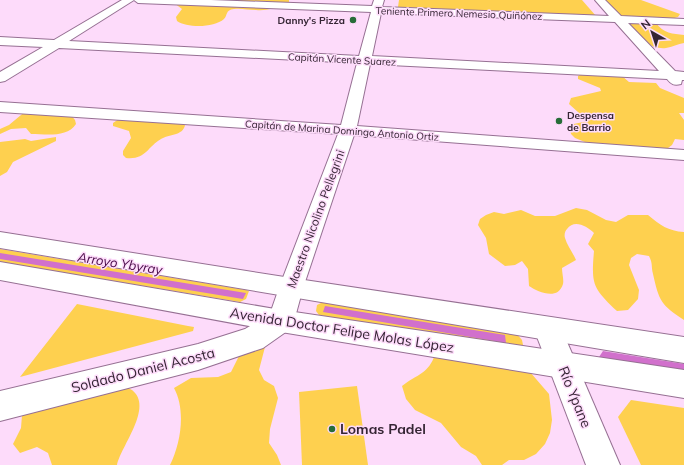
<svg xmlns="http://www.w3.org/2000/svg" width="684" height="465" font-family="Mulish,sans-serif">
<rect width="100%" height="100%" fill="#fddbfa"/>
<g fill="#fed04f">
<path d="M 177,0 L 289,0 L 289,3 L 286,5 C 276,8 266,11 256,10 C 248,10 241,8 234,9 C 225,10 228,15 224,19 C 214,28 187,28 177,21 L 176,17 L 182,9 L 174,3 Z"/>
<path d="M 399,0 L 582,0 L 596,16 L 398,7 Z"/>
<path d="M 606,0 L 641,0 L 680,14 L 678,17 L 656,23 C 663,33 673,34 684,35 L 684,43 C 678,44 672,47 666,48 C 643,51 619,19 603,4 Z"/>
<path d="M 587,71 L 622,76 L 629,82 L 656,83 L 660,88 L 684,98 L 684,113 L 679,113 L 684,120 L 684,140 L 675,139 L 672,145 L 668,148 L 655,150 L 622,149 L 603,143 L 590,144 L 575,138 L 571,134 L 569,125 L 588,121 L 569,104 L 571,98 L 601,91 L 600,88 L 578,79 L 578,76 Z"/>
<path d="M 27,110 L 70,114 L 75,120 L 76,124 C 67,138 46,134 31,134 L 26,128 L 11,129 L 0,134 L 0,129 L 9,125 Z"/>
<path d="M 119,119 L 182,123 L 185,125 C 183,136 169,134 161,139 C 147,147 146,160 126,158 L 123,155 L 123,151 L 131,138 L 129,131 L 113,126 L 113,123 Z"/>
<path d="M 56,137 L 56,141 L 13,162 L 7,172 L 0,176 L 0,142 L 25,139 L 31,141 Z"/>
<path d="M 576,208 L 587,210 L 606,220 L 616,222 L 628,215 L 648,215 C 660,225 668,231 684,232 L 684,320 C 661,305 659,301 653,274 C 651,266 653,264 649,256 L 637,254 L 631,258 L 629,265 L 639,290 L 638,299 L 628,310 L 617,311 C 593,288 591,285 594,251 L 588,244 L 594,233 C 587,226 574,219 567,229 C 565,231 564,235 565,238 C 567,245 573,253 576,260 L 562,268 C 562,273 564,280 563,284 C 558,301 538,292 529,286 L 528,269 L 522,261 L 515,265 L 505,266 L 489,254 L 486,238 L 478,225 L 480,219 L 486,215 L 494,212 L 504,214 L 521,210 L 535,216 L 555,216 Z"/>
<path d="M 0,249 L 246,290 L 249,291 L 246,299 L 240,302 L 0,262 Z"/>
<path d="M 323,302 L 516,333 L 522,340 L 523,345 L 517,348 L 319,315 L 316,311 L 317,305 Z"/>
<path d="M 77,304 L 188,326 L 194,327 L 193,331 L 20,377 Z"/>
<path d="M 253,345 L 265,347 L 259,370 L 264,380 L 274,386 L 278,398 L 270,429 L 269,443 L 277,455 L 281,465 L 170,465 C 181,443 186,410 174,388 L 191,378 L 218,377 L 231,372 L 242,350 Z"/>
<path d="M 435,354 L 454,354 L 479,364 L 491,360 L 530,372 L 549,394 L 552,420 L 550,433 L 545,444 L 536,454 L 524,460 L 509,460 L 502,465 L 482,465 L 476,456 L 461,447 L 441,423 L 415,410 L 406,399 L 402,386 C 417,374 429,374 435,354 Z"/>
<path d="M 120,385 C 124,387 129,388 132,390 C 154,407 121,446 117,465 L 52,465 L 48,453 L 37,447 L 20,453 L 13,444 L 21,428 L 22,415 Z"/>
<path d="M 357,386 L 368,465 L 302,465 L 299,392 Z"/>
<path d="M 631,400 L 684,408 L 684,465 L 641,465 L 618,417 Z"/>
</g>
<g fill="#d170cc">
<path d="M 0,253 L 246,293 L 243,299 L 0,259 Z"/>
<path d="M 325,306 L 505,335 L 506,343 L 323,312 Z"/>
<path d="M 603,351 L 684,364 L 684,372 L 599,357 Z"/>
</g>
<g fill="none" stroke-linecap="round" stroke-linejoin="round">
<g stroke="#967093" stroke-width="2">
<g id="minor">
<path d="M 122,0 L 211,0 L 372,6 L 374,0 L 384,0 L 382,7 L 609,16 L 595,0 L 605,0 L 621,16 L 684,19 L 684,25 L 628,23 L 675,71 L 684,72 L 684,80 L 682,80 L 681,84 C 674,86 671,84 667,79 L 370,64 L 357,126 L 684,150 L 684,160 L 354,135 L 303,288 L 294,321 L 290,329 L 263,348 L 198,370 L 0,421 L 0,391 L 198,344 L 245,329 L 270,314 L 279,288 L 338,134 L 0,112 L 0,102 L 341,125 L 357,63 L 59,48 L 5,81 L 0,82 L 0,72 L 43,47 L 0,45 L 0,37 L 54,40 ZM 134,0 L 138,3 L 371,12 L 359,56 L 69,41 ZM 381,13 L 615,22 L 659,71 L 372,56 Z"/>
<path d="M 548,317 L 558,321 L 620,465 L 586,465 L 534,329 L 538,321 Z"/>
</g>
</g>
<g stroke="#967093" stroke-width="2">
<g id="major">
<path d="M 0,232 L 291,278 L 684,337 L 684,363 L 0,248 Z"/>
<path d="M 0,262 L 281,310 L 684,370 L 684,398 L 281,332 L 0,280 Z"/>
</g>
</g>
<use href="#minor" fill="#fff" fill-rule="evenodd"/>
<use href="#major" fill="#fff" fill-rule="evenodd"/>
</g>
<g fill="#276c38" stroke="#fddbfa" stroke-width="1.5">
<circle cx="353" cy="20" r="4"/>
<circle cx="559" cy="121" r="4"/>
<circle cx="332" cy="429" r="4"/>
</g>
<g text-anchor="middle" stroke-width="3" stroke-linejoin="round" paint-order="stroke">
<g font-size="10" fill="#352534" stroke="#fddbfa">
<text transform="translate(459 13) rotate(2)" y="4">Teniente Primero Nemesio Quiñónez</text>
<text transform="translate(342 59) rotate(3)" y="4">Capitán Vicente Suarez</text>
<text transform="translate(342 130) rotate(4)" y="4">Capitán de Marina Domingo Antonio Ortiz</text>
</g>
<g font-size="10" font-weight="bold" fill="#352534" stroke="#fddbfa" text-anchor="end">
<text x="345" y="24">Danny's Pizza</text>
<text x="567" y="119" text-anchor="start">Despensa<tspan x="567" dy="12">de Barrio</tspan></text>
</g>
<g font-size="12" fill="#352534" stroke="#fddbfa">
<text transform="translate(316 219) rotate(-70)" y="4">Maestro Nicolino Pellegrini</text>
</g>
<g font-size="13" font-style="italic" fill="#480a47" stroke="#fddbfa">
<text transform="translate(120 263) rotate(9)" y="5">Arroyo Ybyray</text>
</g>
<g font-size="14" fill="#352534" stroke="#fddbfa">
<text transform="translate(342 330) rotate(9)" y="5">Avenida Doctor Felipe Molas López</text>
<text transform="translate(143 370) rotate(-14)" y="5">Soldado Daniel Acosta</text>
<text transform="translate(575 397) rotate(68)" y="5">Río Ypane</text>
</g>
<g font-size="14" font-weight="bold" fill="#352534" stroke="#fddbfa" text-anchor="start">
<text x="340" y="434">Lomas Padel</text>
</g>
</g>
<g transform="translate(652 32) rotate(321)" stroke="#fddbfa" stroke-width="3" paint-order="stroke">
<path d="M0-3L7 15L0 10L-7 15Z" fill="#352534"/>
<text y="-6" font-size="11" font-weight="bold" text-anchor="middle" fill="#352534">N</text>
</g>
</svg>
